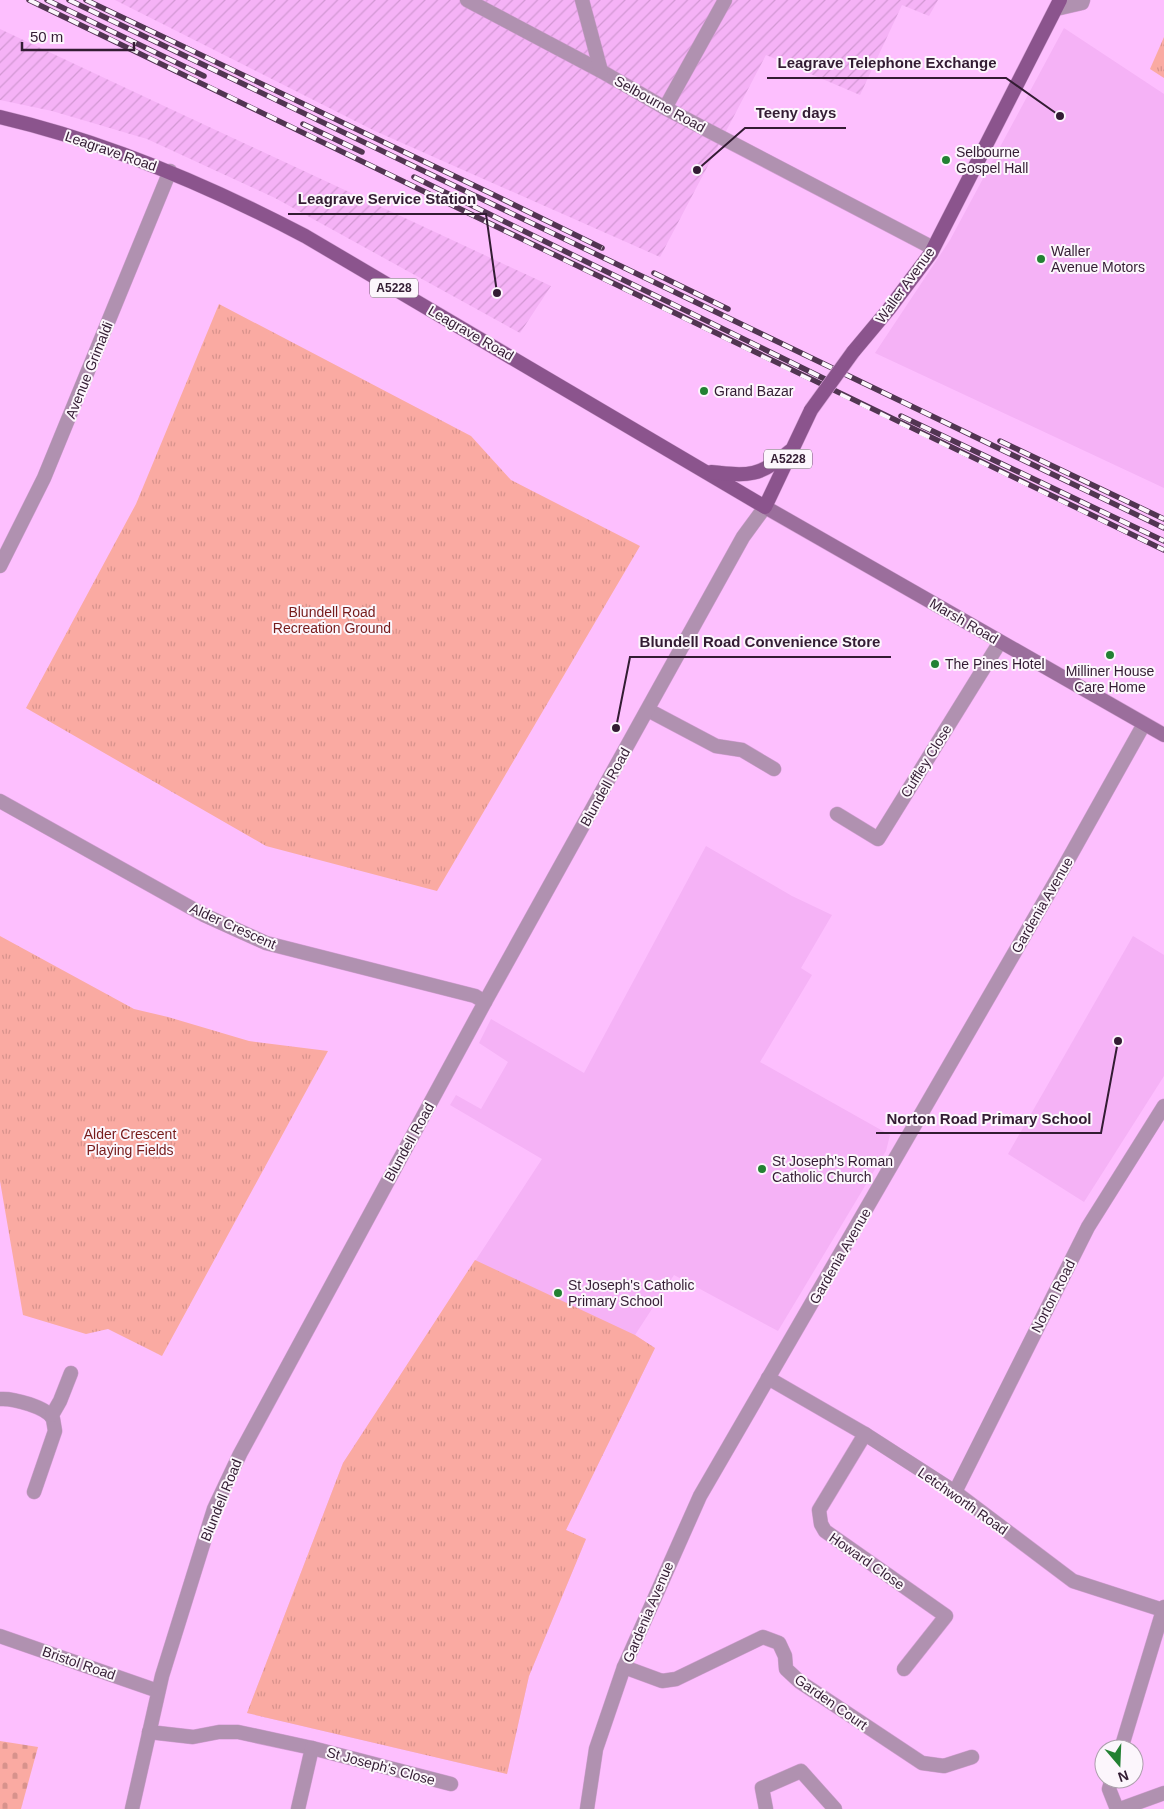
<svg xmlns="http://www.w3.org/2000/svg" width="1164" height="1809" font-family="Helvetica,sans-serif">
<defs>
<pattern id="industrial-furrows" width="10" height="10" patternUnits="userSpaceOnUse" patternTransform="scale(1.25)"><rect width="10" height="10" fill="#f5b2f6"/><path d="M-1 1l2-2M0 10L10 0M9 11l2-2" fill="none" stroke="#d298d3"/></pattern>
<pattern id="cemetery-stones" width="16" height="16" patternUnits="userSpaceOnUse" patternTransform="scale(1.25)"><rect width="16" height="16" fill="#faaaa2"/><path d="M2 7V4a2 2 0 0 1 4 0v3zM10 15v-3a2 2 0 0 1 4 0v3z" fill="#d7928c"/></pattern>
<pattern id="park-tufts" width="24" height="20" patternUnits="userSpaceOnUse" patternTransform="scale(1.25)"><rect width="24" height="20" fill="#faaaa2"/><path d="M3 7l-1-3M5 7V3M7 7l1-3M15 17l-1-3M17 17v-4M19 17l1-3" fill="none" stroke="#d7928c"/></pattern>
</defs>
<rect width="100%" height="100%" fill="#fdbffe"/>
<g fill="#f5b2f6">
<path d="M 1064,28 L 1164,94 L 1164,488 L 875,353 L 950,240 Z"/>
<path d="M 706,846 L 792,896 L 832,915 L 801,968 L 812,975 L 760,1062 L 890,1135 L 886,1151 L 778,1331 L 674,1275 L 635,1335 L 655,1348 L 566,1530 L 586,1539 L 529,1676 L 507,1774 L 247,1713 L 343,1463 L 542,1159 L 450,1105 L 456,1095 L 481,1109 L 508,1062 L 479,1043 L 491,1019 L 584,1073 Z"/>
<path d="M 1133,936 L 1164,955 L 1164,1076 L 1084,1202 L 1008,1154 Z"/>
</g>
<g fill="url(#industrial-furrows)">
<path d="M 115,0 L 938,0 L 929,16 L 902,5 L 860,95 L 766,55 L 660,257 L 375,131 Z"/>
<path d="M 0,29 L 177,112 L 551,286 L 520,333 L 275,198 L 147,139 L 52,111 L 0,100 Z"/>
</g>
<path fill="url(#cemetery-stones)" d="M 0,1741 L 38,1747 L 21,1809 L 0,1809 Z"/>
<g fill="url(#park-tufts)">
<path d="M 1164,37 L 1164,78 L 1150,69 Z"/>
<path d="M 219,304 L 471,436 L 511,480 L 640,546 L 437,891 L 266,846 L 26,708 L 136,504 Z"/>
<path d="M 0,936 L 134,1009 L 168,1017 L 249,1041 L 328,1051 L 162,1356 L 108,1329 L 86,1334 L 23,1315 L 0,1181 Z"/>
<path d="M 475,1260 L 635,1335 L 655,1348 L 566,1530 L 586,1539 L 529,1676 L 507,1774 L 247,1713 L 343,1463 Z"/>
</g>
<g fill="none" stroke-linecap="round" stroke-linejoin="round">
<g stroke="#d59ed5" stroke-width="15">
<g id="minor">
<path d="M 467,0 L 601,71 L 665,108 L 933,248"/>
<path d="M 582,0 L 601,71"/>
<path d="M 1056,9 L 1082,3 L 1083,0"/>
<path d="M 665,108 L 725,0"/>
<path d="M 0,566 L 44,478 L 170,171"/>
<path d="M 648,710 L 716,746 L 742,750 L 774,769"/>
<path d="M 0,801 L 204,915 L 266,943 L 475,996 L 485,1002"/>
<path d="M 837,814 L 878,839 L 1000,642"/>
<path d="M 768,1378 L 865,1434 L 955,1492 L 1073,1581 L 1163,1610"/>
<path d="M 0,1399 C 13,1398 47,1407 53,1419 L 55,1431 L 34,1492"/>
<path d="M 52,1415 L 60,1401 L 71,1373"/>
<path d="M 865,1434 L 819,1510 L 821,1524 L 825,1531 L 946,1616 L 904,1669"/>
<path d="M 955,1492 L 1088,1227 L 1164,1106"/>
<path d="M 0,1636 L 158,1691"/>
<path d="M 624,1667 L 662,1681 L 676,1679 L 763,1637 L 779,1643 L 785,1656 L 786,1669 L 800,1682 L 922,1763 L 944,1766 L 972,1757"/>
<path d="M 149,1732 L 193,1737 L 219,1732 L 238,1732 L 312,1748 L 451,1784"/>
<path d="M 1121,1749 L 1164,1607"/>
<path d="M 1112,1779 L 1109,1789 L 1117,1809"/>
<path d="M 298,1809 L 312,1748"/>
<path d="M 587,1809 L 596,1749 L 624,1667 L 700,1496 L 1064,867 L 1144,724"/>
<path d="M 766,1809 L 762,1788 L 801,1771 L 835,1809"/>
<path d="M 1120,1809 L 1164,1793"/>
</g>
</g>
<g stroke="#d59ed5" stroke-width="15">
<path id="tertiary" d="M 132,1809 L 162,1676 L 214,1509 L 240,1454 L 485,1002 L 743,537 L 765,507"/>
</g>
<g stroke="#d59ed5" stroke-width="15">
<path id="secondary" d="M 765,507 L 1164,735"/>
</g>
<g stroke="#d59ed5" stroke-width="15">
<g id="primary">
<path d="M 0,117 C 107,142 208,185 305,236 L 765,507 L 811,410"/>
<path d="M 853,352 L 889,309 L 931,253 L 1060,0"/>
<path d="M 711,472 C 749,476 760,477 790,451"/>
</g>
</g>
<use href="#minor" stroke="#b091b0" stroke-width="14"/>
<use href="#tertiary" stroke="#b091b0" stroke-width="14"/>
<use href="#secondary" stroke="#9b6e9c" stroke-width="14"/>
<use href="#primary" stroke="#8b548d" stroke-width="14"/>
<g stroke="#523552" stroke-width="5.5">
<g id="rail">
<path d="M 29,0 C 408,182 784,369 1164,550"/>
<path d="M 47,0 L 204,76"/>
<path d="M 69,0 L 1164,528"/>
<path d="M 86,0 L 492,194 L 602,248"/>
<path d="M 303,124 L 362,152"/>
<path d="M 414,177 L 829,381"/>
<path d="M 654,273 L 728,309"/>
<path d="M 901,416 L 1164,541"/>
<path d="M 1000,441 L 1164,519"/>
</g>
</g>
<use href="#rail" stroke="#fcf6fc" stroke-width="4" stroke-dasharray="11" stroke-linecap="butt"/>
<g stroke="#d59ed5" stroke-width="15" stroke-linecap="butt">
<path id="primary-bridge" d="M 811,410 L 853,352"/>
</g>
<use href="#primary-bridge" stroke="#8b548d" stroke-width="14"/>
</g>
<g fill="#238133" stroke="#fcf6fc" stroke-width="2">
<circle cx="946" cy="160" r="5"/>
<circle cx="1041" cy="259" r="5"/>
<circle cx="704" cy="391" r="5"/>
<circle cx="1110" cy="655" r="5"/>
<circle cx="935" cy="664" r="5"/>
<circle cx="762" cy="1169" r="5"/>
<circle cx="558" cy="1293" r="5"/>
</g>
<g text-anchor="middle" stroke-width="4" stroke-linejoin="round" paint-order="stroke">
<g fill="#fcf6fc" stroke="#6f5d6f" stroke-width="1">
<rect x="370" y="278.5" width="48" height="19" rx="4"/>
<rect x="764" y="449.5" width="48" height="19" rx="4"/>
</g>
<g font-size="12" font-weight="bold" fill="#331c33">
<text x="394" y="292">A5228</text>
<text x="788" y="463">A5228</text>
</g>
<g font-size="14" fill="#331c33" stroke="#fcf6fc">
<text transform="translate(660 104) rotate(29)" y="5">Selbourne Road</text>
<text transform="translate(111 151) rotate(19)" y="5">Leagrave Road</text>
<text transform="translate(905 285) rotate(-54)" y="5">Waller Avenue</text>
<text transform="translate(471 333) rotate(30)" y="5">Leagrave Road</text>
<text transform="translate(89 370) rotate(-68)" y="5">Avenue Grimaldi</text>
<text transform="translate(964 621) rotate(30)" y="5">Marsh Road</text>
<text transform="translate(926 761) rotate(-58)" y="5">Cuffley Close</text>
<text transform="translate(605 787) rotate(-61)" y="5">Blundell Road</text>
<text transform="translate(1042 905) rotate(-60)" y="5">Gardenia Avenue</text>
<text transform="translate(233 926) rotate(24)" y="5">Alder Crescent</text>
<text transform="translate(409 1142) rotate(-61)" y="5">Blundell Road</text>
<text transform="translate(840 1256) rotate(-60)" y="5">Gardenia Avenue</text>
<text transform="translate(1053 1296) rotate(-63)" y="5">Norton Road</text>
<text transform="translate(221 1500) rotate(-68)" y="5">Blundell Road</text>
<text transform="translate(963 1501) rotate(35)" y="5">Letchworth Road</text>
<text transform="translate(867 1561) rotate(35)" y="5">Howard Close</text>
<text transform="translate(648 1612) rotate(-67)" y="5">Gardenia Avenue</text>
<text transform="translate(79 1663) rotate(19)" y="5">Bristol Road</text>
<text transform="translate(831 1702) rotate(35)" y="5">Garden Court</text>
<text transform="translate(381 1766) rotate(15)" y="5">St Joseph's Close</text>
</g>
<g font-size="14" fill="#331c33" stroke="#fcf6fc" text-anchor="start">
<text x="956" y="157">Selbourne<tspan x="956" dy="16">Gospel Hall</tspan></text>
<text x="1051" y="256">Waller<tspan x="1051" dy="16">Avenue Motors</tspan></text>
<text x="714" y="396">Grand Bazar</text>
<text x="945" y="669">The Pines Hotel</text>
<text x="1110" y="676" text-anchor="middle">Milliner House<tspan x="1110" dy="16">Care Home</tspan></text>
<text x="772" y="1166">St Joseph's Roman<tspan x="772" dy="16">Catholic Church</tspan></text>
<text x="568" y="1290">St Joseph's Catholic<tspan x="568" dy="16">Primary School</tspan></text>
</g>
<g font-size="14" fill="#761b1b" stroke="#fcf6fc">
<text x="332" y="617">Blundell Road<tspan x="332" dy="16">Recreation Ground</tspan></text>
<text x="130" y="1139">Alder Crescent<tspan x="130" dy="16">Playing Fields</tspan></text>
</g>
</g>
<path fill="none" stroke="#331c33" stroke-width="2" d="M1060 116L1006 78H767M697 170L745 128H846M497 293L486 214H288M616 728L630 657H891M1118 1041L1101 1133H876"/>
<g fill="#331c33" stroke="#fcf6fc" stroke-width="2">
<circle cx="1060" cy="116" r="5"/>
<circle cx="697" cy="170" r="5"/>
<circle cx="497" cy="293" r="5"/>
<circle cx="616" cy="728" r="5"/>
<circle cx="1118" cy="1041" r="5"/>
</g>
<g font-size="15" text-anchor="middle" font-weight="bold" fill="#331c33" stroke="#fcf6fc" stroke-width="4" stroke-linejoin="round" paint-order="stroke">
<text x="887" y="68">Leagrave Telephone Exchange</text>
<text x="796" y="118">Teeny days</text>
<text x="387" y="204">Leagrave Service Station</text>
<text x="760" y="647">Blundell Road Convenience Store</text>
<text x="989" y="1124">Norton Road Primary School</text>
</g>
<g transform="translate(1119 1764) rotate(161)"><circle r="24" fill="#fcf6fc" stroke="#ac9fac"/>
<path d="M0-4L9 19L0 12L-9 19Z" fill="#238133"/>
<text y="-8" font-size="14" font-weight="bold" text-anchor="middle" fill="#331c33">N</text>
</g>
<path d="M22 42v8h112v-8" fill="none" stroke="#331c33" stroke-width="2.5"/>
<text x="30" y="42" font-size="15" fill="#331c33" stroke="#fcf6fc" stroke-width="4" paint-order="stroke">50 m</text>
</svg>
